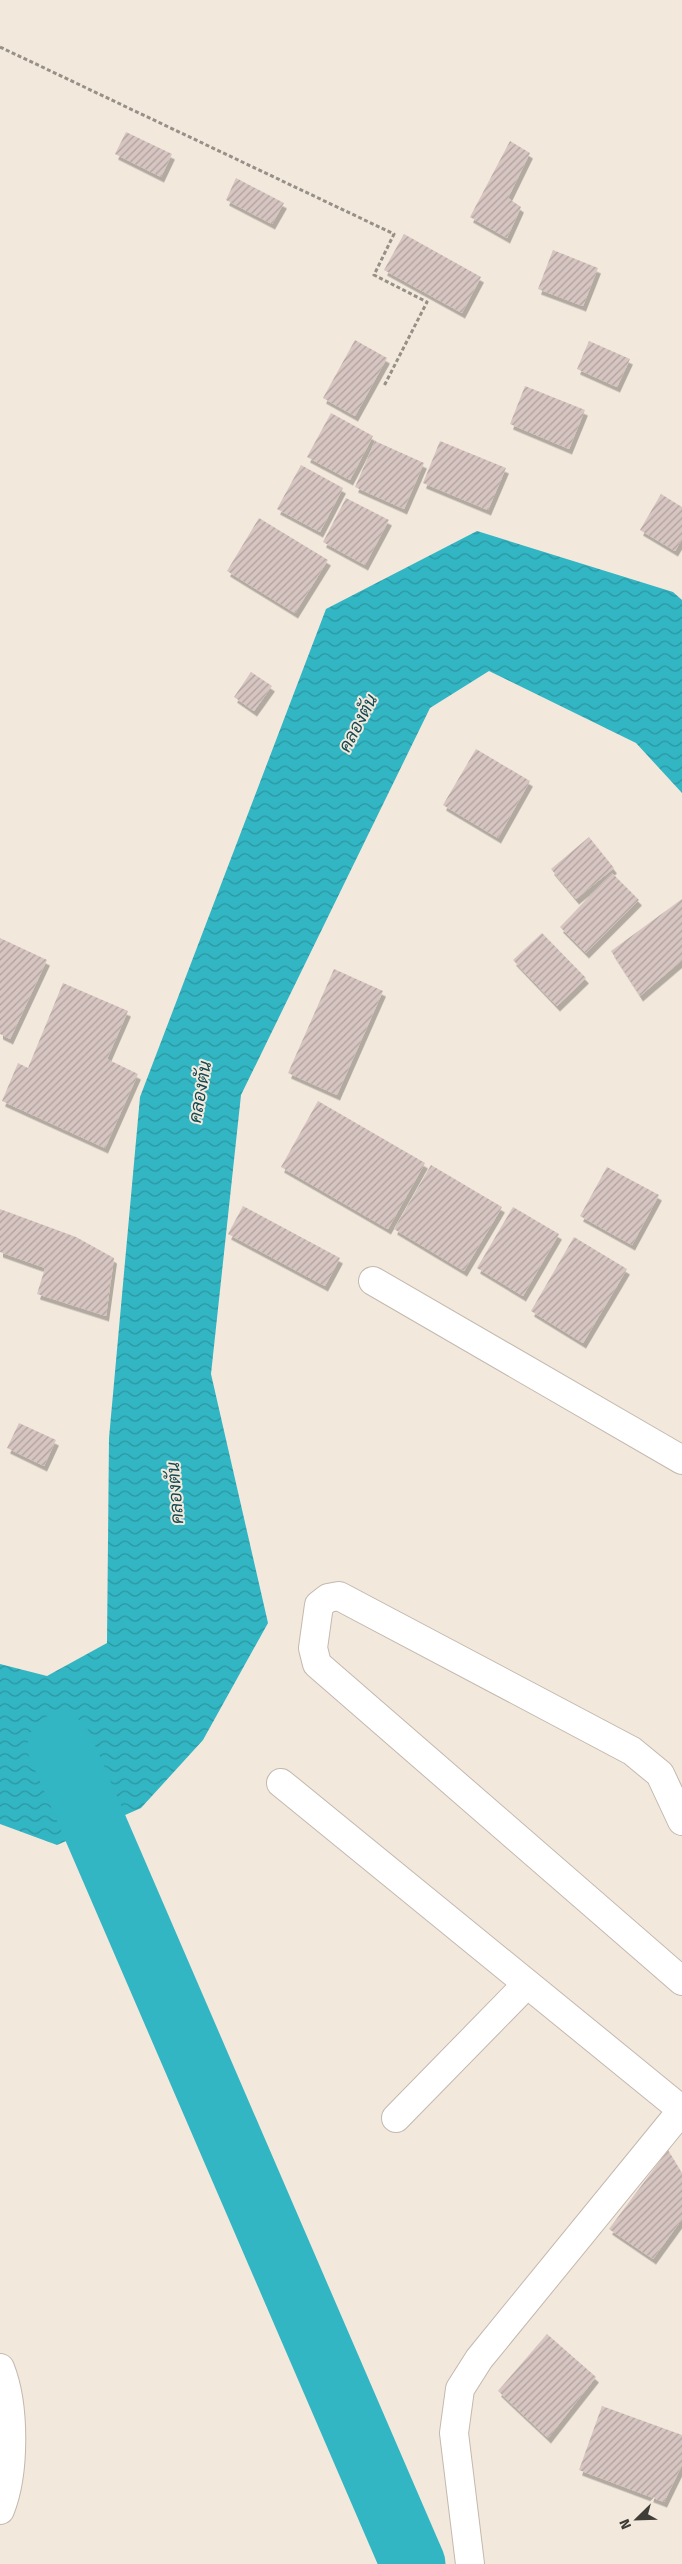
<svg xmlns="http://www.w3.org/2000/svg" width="682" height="2564" font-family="'Fira Sans',Sarabun,sans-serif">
<defs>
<pattern id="water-waves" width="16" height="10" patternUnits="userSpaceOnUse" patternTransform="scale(1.25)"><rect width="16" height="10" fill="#32b6c4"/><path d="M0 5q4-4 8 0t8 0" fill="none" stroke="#2c95a0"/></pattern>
<pattern id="building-hatch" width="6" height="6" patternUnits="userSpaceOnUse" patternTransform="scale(1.25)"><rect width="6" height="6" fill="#d6c5c1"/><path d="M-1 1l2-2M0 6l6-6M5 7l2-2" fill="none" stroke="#afa19e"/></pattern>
<filter id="shadow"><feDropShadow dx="3" dy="5.5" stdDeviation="0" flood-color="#0004"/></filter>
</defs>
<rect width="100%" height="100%" fill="#f3e8dc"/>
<path fill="url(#water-waves)" d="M 477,531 L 673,592 L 682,600 L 682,793 L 636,743 L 489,671 L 430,708 L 241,1095 L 211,1374 L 268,1623 L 203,1740 L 141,1808 L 57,1845 L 0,1824 L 0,1664 L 47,1676 L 107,1643 L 109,1438 L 140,1097 L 326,609 Z"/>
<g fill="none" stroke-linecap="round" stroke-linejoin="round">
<path stroke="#32b6c4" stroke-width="65" d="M 60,1746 L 413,2564"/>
</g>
<g fill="url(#building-hatch)" filter="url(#shadow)">
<path d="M 126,132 L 172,154 L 161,177 L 115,154 Z"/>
<path d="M 510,141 L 530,153 L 508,198 L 521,207 L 507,238 L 470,217 Z"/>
<path d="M 236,178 L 284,203 L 272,224 L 226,200 Z"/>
<path d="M 404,234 L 481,277 L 462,313 L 384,270 Z"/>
<path d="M 553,250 L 598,268 L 583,306 L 538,289 Z"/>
<path d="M 355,340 L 387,358 L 355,416 L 323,398 Z"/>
<path d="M 589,341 L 630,359 L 617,387 L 577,369 Z"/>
<path d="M 525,386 L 585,410 L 569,449 L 510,424 Z"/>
<path d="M 331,413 L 373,436 L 350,480 L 307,457 Z"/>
<path d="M 375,441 L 424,463 L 404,509 L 355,487 Z"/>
<path d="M 440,441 L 506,468 L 488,510 L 423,483 Z"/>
<path d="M 301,465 L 343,488 L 320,532 L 277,509 Z"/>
<path d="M 661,494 L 682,507 L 682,539 L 675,551 L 640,530 Z"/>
<path d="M 346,498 L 389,520 L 365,565 L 323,542 Z"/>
<path d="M 259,518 L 328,560 L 295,613 L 227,571 Z"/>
<path d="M 251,672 L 272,686 L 254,711 L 234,697 Z"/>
<path d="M 476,749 L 530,781 L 498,838 L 443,805 Z"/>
<path d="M 589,837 L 614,868 L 576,899 L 551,869 Z"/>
<path d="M 612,873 L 639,900 L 586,953 L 560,927 Z"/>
<path d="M 682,899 L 682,960 L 640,996 L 611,951 Z"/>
<path d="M 542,933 L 586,978 L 557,1006 L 513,960 Z"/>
<path d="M 0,938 L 47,960 L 10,1039 L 0,1034 Z"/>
<path d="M 334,969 L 383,991 L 337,1095 L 288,1073 Z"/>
<path d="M 63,983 L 128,1011 L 107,1059 L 138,1074 L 105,1148 L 2,1101 L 18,1063 L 28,1068 Z"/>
<path d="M 318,1101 L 425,1163 L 388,1229 L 281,1167 Z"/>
<path d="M 431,1165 L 502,1207 L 464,1271 L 394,1229 Z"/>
<path d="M 607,1167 L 659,1195 L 632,1245 L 580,1216 Z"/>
<path d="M 243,1206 L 340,1258 L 325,1286 L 228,1234 Z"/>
<path d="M 513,1207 L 559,1234 L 523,1296 L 477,1268 Z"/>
<path d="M 0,1209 L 76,1237 L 114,1258 L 106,1316 L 37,1294 L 45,1268 L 0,1252 Z"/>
<path d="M 574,1237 L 627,1269 L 583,1343 L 531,1311 Z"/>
<path d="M 19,1423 L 56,1440 L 44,1466 L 7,1448 Z"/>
<path d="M 668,2150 L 682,2173 L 682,2219 L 653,2259 L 609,2229 Z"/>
<path d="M 547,2334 L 596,2377 L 548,2438 L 498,2391 Z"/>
<path d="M 602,2406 L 682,2435 L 682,2465 L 664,2502 L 579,2470 Z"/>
</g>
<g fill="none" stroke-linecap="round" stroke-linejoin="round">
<g stroke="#c3b8ad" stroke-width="30">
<g id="minor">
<path d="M 373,1281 L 682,1460"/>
<path d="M 281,1783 L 682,2110"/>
<path d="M 682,1821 L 660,1774 L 632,1751 L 339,1596 L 328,1598 L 319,1605 L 313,1648 L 317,1664 L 682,1981"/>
<path d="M 396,2118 L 527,1984"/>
<path d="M 0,2368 C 15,2405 15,2473 0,2510"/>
<path d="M 470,2564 L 454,2433 L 460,2389 L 479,2359 L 682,2110"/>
</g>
</g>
<path stroke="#979087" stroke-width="3" stroke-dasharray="4 2.5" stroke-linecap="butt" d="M 0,47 L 394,234 L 374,275 L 427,302 L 384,386"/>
<use href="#minor" stroke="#fff" stroke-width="28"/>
</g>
<g text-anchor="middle" stroke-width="4" stroke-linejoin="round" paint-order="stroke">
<g font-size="18" font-style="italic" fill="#134a51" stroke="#f3e8dc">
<text transform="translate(358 723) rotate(-62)" y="6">คลองตัน</text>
<text transform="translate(200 1092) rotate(-80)" y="6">คลองตัน</text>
<text transform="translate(175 1493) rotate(-94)" y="6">คลองตัน</text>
</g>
</g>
<g transform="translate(637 2519) rotate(247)" stroke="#f3e8dc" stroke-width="4" paint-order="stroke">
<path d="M0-4L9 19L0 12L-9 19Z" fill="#403c37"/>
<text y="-8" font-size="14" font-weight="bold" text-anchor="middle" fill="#403c37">N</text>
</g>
</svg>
